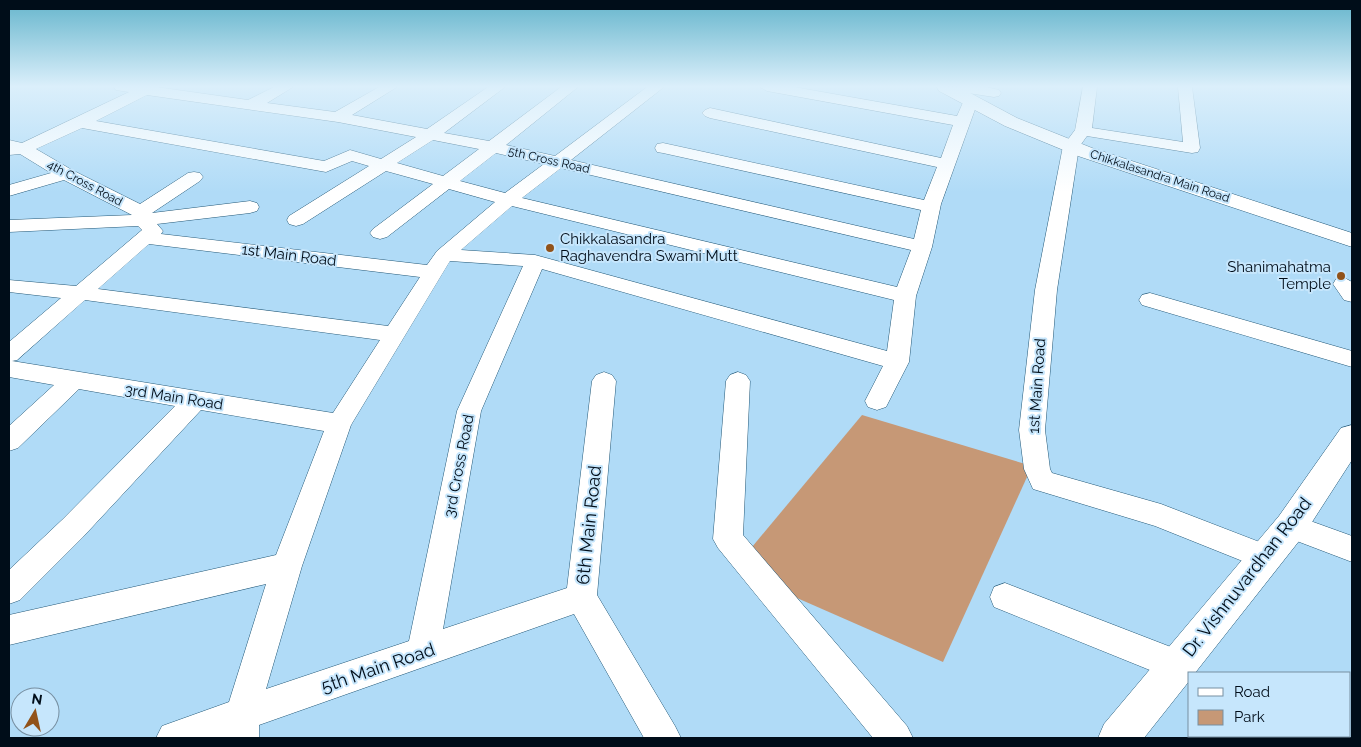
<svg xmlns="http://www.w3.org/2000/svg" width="1361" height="747" font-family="Raleway,sans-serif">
<rect width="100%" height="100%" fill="#b0dbf7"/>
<path fill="#c69876" d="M 862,415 L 1032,466 L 943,662 L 781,591 L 752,547 Z"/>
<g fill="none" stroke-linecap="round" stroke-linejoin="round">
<g stroke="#245978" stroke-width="1">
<g id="minor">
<path d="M 114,87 L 156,87 L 248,100 L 274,87 L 293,87 L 267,103 L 335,112 L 379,87 L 397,87 L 352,115 L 427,129 L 488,87 L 505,87 L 444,133 L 489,141 L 561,87 L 578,87 L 506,145 L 555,156 L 647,87 L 664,87 L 571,160 L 914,239 L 921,210 L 663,153 L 657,152 L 655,148 L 657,144 L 663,143 L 924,200 L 937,167 L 710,118 L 705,116 L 702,113 L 705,110 L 710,108 L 941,158 L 953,125 L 767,91 L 760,87 L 794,87 L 957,116 L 965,98 L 975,98 L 978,101 L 941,204 L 932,247 L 916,296 L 909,362 L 886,407 L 877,410 L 868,407 L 865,401 L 883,366 L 542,269 L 481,411 L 443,629 L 567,588 L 592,381 L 596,375 L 604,372 L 612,375 L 616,381 L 597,595 L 675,726 L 681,738 L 644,738 L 574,614 L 259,725 L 259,738 L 156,738 L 162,726 L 229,702 L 266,584 L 9,645 L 9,615 L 276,555 L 324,431 L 201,410 L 83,537 L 20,600 L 9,604 L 9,570 L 63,519 L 175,406 L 79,389 L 18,448 L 9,451 L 9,426 L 54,385 L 9,377 L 9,342 L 61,298 L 9,292 L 9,280 L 76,286 L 142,230 L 138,226 L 9,232 L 9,220 L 132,215 L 64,180 L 9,196 L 9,185 L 51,173 L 20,154 L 9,155 L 9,140 L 22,143 L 129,92 L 116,90 ZM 147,95 L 338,122 L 416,137 L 381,159 L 350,150 L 324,161 L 96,121 ZM 82,128 L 326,172 L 352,161 L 369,166 L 289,216 L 287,220 L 289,224 L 296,226 L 303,224 L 386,171 L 433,184 L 373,229 L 370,233 L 373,237 L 380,239 L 387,237 L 449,189 L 495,202 L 437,251 L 427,265 L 161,234 L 163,231 L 157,224 L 250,213 L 257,211 L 259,207 L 257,203 L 250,201 L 152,213 L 200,181 L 203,177 L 200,173 L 194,172 L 188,173 L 140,204 L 72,170 L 36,149 ZM 433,140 L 479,149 L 443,176 L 397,163 ZM 496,153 L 544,164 L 505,193 L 460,181 ZM 561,168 L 911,250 L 897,287 L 522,198 ZM 512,206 L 894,300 L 887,351 L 535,255 L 461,250 ZM 149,244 L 420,277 L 388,326 L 98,289 ZM 450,261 L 523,266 L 457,411 L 409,641 L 266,689 L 302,566 L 351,425 ZM 85,300 L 380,340 L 333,413 L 12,361 L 17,360 Z"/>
<path d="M 948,87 L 986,87 L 999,90 L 1001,93 L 999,96 L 994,97 L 955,91 Z"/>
<path d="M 1083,87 L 1097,87 L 1092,128 L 1183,142 L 1178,87 L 1192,87 L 1200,148 L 1198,152 L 1192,153 L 1087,136 L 1079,147 L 1057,290 L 1045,430 L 1050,469 L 1052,473 L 1161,504 L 1275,548 L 1280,557 L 1275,566 L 1265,570 L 1155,526 L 1033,489 L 1024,469 L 1019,430 L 1035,290 L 1063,146 L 1075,130 Z"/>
<path d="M 1343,277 L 1352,282 L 1352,302 L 1344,300 L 1333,284 L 1336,279 Z"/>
<path d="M 1150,293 L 1352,351 L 1352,367 L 1142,305 L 1139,300 L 1142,295 Z"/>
<path d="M 738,372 L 746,375 L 750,381 L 743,535 L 907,726 L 913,738 L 873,738 L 718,548 L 713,539 L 726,381 L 730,375 Z"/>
<path d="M 1291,514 L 1352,536 L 1352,562 L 1281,535 L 1277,526 L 1281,517 Z"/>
<path d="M 1005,583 L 1189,654 L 1194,665 L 1189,676 L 1177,681 L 994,607 L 990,597 L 994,587 Z"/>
</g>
</g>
<g stroke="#245978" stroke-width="1">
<path id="tertiary" d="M 937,87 L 959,87 L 1017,118 L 1092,148 L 1352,233 L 1352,247 L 1078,156 L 1005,126 L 939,91 Z"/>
</g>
<g stroke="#245978" stroke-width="1">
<path id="secondary" d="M 1352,425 L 1352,460 L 1303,536 L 1195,673 L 1190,673 L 1190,680 L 1144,738 L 1098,738 L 1104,724 L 1279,516 L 1341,428 Z"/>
</g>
<use href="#minor" fill="#fff" fill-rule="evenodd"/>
<use href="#tertiary" fill="#fff" fill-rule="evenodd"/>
<use href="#secondary" fill="#fff" fill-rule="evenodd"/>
</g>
<linearGradient id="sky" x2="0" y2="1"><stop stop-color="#65b5cc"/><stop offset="0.45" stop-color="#dbeffb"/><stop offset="1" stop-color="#dbeffb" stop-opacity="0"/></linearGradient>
<rect width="1361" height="192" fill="url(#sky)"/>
<g fill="#915219" stroke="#c6e6fc" stroke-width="2">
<circle cx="550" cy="248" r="5"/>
<circle cx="1341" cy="276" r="5"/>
</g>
<g text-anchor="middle" stroke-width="4" stroke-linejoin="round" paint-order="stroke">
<g font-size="12" fill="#000d19" stroke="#c6e6fc">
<text transform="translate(549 160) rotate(13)" y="4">5th Cross Road</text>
<text transform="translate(1160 176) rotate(18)" y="4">Chikkalasandra Main Road</text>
<text transform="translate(85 183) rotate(28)" y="4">4th Cross Road</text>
</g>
<g font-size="15" fill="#000d19" stroke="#c6e6fc" text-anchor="start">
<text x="560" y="244">Chikkalasandra<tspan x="560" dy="17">Raghavendra Swami Mutt</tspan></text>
<text x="1331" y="272" text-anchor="end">Shanimahatma<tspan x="1331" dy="17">Temple</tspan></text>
</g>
<g font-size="15" fill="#000d19" stroke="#c6e6fc">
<text transform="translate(289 255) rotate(7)" y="5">1st Main Road</text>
<text transform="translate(1037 386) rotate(-86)" y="5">1st Main Road</text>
<text transform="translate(174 397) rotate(9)" y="5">3rd Main Road</text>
<text transform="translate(459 466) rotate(-79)" y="5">3rd Cross Road</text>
</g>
<g font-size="18" fill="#000d19" stroke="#c6e6fc">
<text transform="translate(589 525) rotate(-84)" y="6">6th Main Road</text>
<text transform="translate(1247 577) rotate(-52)" y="6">Dr. Vishnuvardhan Road</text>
<text transform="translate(378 668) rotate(-19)" y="6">5th Main Road</text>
</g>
</g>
<rect width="1361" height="747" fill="none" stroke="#000d19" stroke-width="20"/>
<rect x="1188" y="672" width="162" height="65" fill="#c6e6fc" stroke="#778fa1"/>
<rect x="1198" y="688" width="25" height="8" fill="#ffffff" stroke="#778fa1"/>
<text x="1234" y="697" font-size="15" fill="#000d19">Road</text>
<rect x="1198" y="710" width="25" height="15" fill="#c69876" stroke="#778fa1"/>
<text x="1234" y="722" font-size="15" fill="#000d19">Park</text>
<g transform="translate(35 712) rotate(9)"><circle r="24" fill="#c6e6fc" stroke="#778fa1"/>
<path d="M0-4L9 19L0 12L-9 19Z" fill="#915219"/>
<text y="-8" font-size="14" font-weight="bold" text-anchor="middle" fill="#000d19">N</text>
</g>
</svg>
